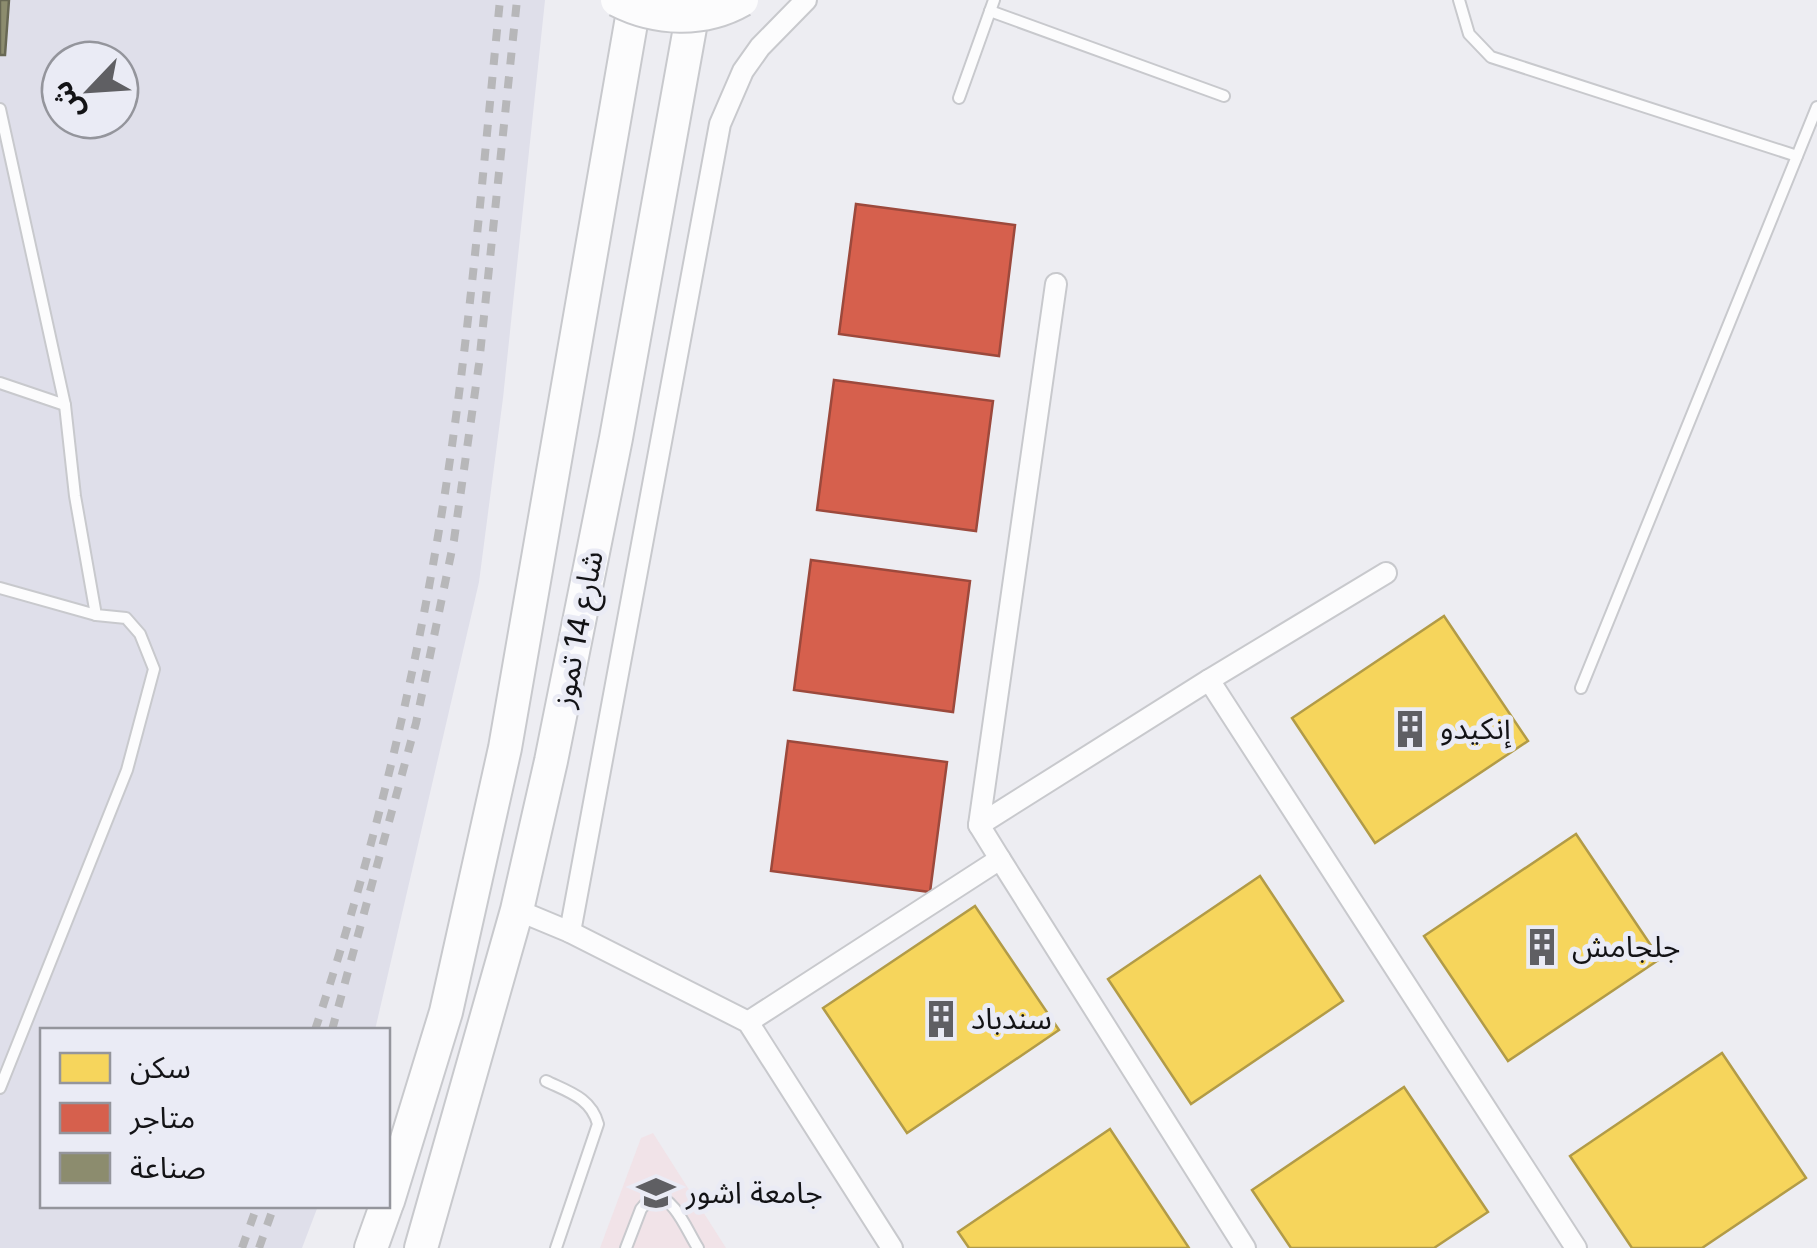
<svg xmlns="http://www.w3.org/2000/svg" width="1817" height="1248" font-family="Inter,'Noto Sans Arabic',sans-serif">
<rect width="100%" height="100%" fill="#ededf2"/>
<path fill="#dfdfea" fill-rule="evenodd" d="M 0,0 L 545,0 L 503,398 L 479,582 L 375,1030 L 42,1030 L 42,1206 L 318,1206 L 302,1248 L 0,1248 ZM 60,60 L 120,60 L 120,120 L 60,120 Z"/>
<path fill="#f1e3e8" d="M 653,1133 L 726,1248 L 600,1248 L 641,1138 Z"/>
<g fill="#f6d55c" stroke="#b29b47" stroke-width="2.5">
<path d="M 1444,616 L 1528,741 L 1375,843 L 1292,718 Z"/>
<path d="M 1576,834 L 1660,959 L 1508,1061 L 1424,936 Z"/>
<path d="M 1260,876 L 1343,1001 L 1191,1104 L 1108,979 Z"/>
<path d="M 975,906 L 1059,1030 L 907,1133 L 823,1008 Z"/>
<path d="M 1722,1053 L 1806,1178 L 1702,1248 L 1632,1248 L 1570,1156 Z"/>
<path d="M 1404,1087 L 1488,1212 L 1434,1248 L 1291,1248 L 1252,1190 Z"/>
<path d="M 1110,1129 L 1189,1248 L 969,1248 L 958,1232 Z"/>
</g>
<g fill="#d6604d" stroke="#9c493c" stroke-width="2.5">
<path d="M 856,204 L 1015,225 L 999,356 L 839,334 Z"/>
<path d="M 834,380 L 993,401 L 976,531 L 817,510 Z"/>
<path d="M 811,560 L 970,581 L 953,712 L 794,690 Z"/>
<path d="M 788,741 L 947,762 L 930,892 L 771,871 Z"/>
</g>
<path fill="#8c8c6e" stroke="#686854" stroke-width="2.5" d="M 0,0 L 9,0 L 5,55 L 0,55 Z"/>
<g fill="none" stroke-linecap="round" stroke-linejoin="round">
<g stroke="#c8c9cd" stroke-width="14">
<g id="service">
<path d="M 1459,0 L 1469,34 L 1491,57 L 1797,156"/>
<path d="M 990,11 L 1224,96"/>
<path d="M 959,98 L 994,0"/>
<path d="M 0,109 L 65,405 L 75,496 L 96,615 L 126,618 L 140,634 L 154,669 L 127,770 L 0,1088"/>
<path d="M 0,383 L 65,405"/>
<path d="M 0,588 L 96,615"/>
<path d="M 1581,688 L 1817,107"/>
<path d="M 546,1081 C 569,1092 591,1098 598,1124 L 556,1248"/>
<path d="M 626,1248 L 641,1209 L 653,1195 C 675,1197 687,1231 698,1248"/>
</g>
</g>
<g stroke="#c8c9cd" stroke-width="24">
<g id="minor">
<path d="M 1386,573 L 1209,680 L 1576,1248"/>
<path d="M 979,825 L 1056,284"/>
<path d="M 1000,859 L 979,825 L 1209,680"/>
<path d="M 517,910 L 570,932 L 748,1022 L 892,1248"/>
<path d="M 570,932 L 720,124 L 743,71 L 760,47 L 806,0"/>
<path d="M 748,1022 L 1000,859 L 1245,1248"/>
</g>
</g>
<g stroke="#c8c9cd" stroke-width="36">
<g id="primary">
<path d="M 388,1201 L 446,1012 L 505,748 L 635,0"/>
<path d="M 371,1248 L 386,1206"/>
<path d="M 421,1248 L 517,910 L 551,761 L 616,438 L 695,0"/>
</g>
</g>
<use href="#service" stroke="#fcfcfd" stroke-width="10"/>
<use href="#minor" stroke="#fcfcfd" stroke-width="20"/>
<use href="#primary" stroke="#fcfcfd" stroke-width="32"/>
<g stroke="#b7b7b9" stroke-width="8" stroke-dasharray="12 12" stroke-linecap="butt">
<path d="M 315,1030 C 368,871 410,702 438,536 C 468,359 482,179 500,0"/>
<path d="M 332,1030 L 416,723 L 454,540 L 479,364 L 517,0"/>
<path d="M 242,1248 L 257,1206"/>
<path d="M 259,1248 L 274,1206"/>
</g>
<g stroke="#c8c9cd" stroke-width="36" stroke-linecap="butt">
<path id="primary-bridge" d="M 617,0 C 656,20 704,22 742,0"/>
</g>
<use href="#primary-bridge" stroke="#fcfcfd" stroke-width="32"/>
</g>
<defs>
<g id="building-bare" transform="scale(3)"><path d="M-4-6H4V6H1V3H-1V6H-4ZM-2.5-4.3h1.7v1.8h-1.7ZM.8-4.3h1.7v1.8H.8ZM-2.5-1h1.7V.8h-1.7ZM.8-1h1.7V.8H.8Z" fill="#5f5f63" stroke="#eaebf5" stroke-width="2.5" paint-order="stroke"/></g>
<g id="university-bare" transform="scale(3)"><path d="M0-5L7-2L0 1L-7-2ZM-4 1L0 2.5L4 1V4Q0 6-4 4Z" fill="#5f5f63" stroke="#eaebf5" stroke-width="2.5" paint-order="stroke"/></g>
</defs>
<g fill-rule="evenodd">
<use href="#building-bare" x="1410" y="729"/>
<use href="#building-bare" x="1542" y="947"/>
<use href="#building-bare" x="941" y="1019"/>
<use href="#university-bare" x="656" y="1193"/>
</g>
<g text-anchor="middle" stroke-width="10" stroke-linejoin="round" paint-order="stroke">
<g font-size="30" fill="#131316" stroke="#eaebf5">
<text transform="translate(578 629) rotate(-79)" y="10">شارع 14 تموز</text>
</g>
<g font-size="30" fill="#131316" stroke="#eaebf5" text-anchor="start">
<text x="1440" y="739">إنكيدو</text>
<text x="1572" y="957">جلجامش</text>
<text x="971" y="1029">سندباد</text>
<text x="686" y="1203">جامعة اشور</text>
</g>
</g>
<rect x="40" y="1028" width="350" height="180" fill="#eaebf5" stroke="#94959c" stroke-width="2.5"/>
<rect x="60" y="1053" width="50" height="30" fill="#f6d55c" stroke="#94959c" stroke-width="2.5"/>
<text x="130" y="1078" font-size="30" fill="#131316">سكن</text>
<rect x="60" y="1103" width="50" height="30" fill="#d6604d" stroke="#94959c" stroke-width="2.5"/>
<text x="130" y="1128" font-size="30" fill="#131316">متاجر</text>
<rect x="60" y="1153" width="50" height="30" fill="#8c8c6e" stroke="#94959c" stroke-width="2.5"/>
<text x="130" y="1178" font-size="30" fill="#131316">صناعة</text>
<g transform="translate(90 90) rotate(245)"><circle r="48" fill="#eaebf5" stroke="#94959c" stroke-width="2.5"/>
<path d="M0-8L18 38L0 25L-18 38Z" fill="#5f5f63"/>
<text y="-15" font-size="28" font-weight="bold" text-anchor="middle" fill="#131316">ش</text>
</g>
</svg>
